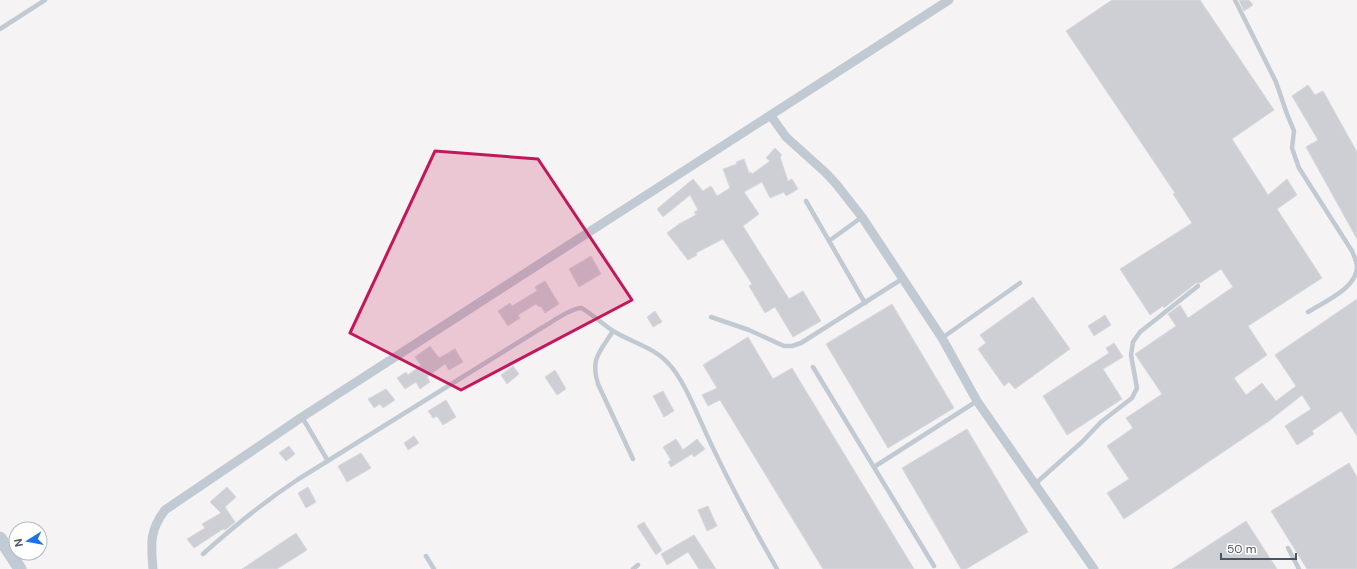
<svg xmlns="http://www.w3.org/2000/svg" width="1357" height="569" font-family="'DM Sans',sans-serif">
<rect width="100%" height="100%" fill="#f5f3f3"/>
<g fill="#cdcfd5" stroke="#d7d9de">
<path d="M 1112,0 L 1200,0 L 1274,110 L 1232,139 L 1268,195 L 1287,179 L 1297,195 L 1277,209 L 1322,278 L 1248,326 L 1267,355 L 1234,378 L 1246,395 L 1262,383 L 1276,401 L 1296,386 L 1275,355 L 1357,299 L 1357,436 L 1341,411 L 1312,431 L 1314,434 L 1297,445 L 1285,426 L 1311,409 L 1302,395 L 1269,421 L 1124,519 L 1107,493 L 1129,479 L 1107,446 L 1133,428 L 1126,418 L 1162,394 L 1135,354 L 1176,326 L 1168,314 L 1180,305 L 1188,318 L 1233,287 L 1221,269 L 1200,283 L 1196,283 L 1164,308 L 1163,306 L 1150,315 L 1120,269 L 1192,223 L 1173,194 L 1175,193 L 1066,31 Z"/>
<path d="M 1239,0 L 1249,0 L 1253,5 L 1244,11 Z"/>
<path d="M 1308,85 L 1315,95 L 1323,91 L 1357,152 L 1357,239 L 1306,147 L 1318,140 L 1292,96 Z"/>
<path d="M 775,148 L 782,155 L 780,157 L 788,181 L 792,179 L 798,189 L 786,196 L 784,192 L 770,198 L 762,182 L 744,192 L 759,214 L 743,226 L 789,299 L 803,291 L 821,321 L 793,337 L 775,307 L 765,313 L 749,286 L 752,284 L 723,239 L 696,253 L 697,255 L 688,260 L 667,233 L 679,224 L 696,215 L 694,212 L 698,210 L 690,195 L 663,217 L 657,209 L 693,179 L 703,191 L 711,186 L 717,196 L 730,188 L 723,169 L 737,164 L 736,162 L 744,159 L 749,173 L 751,172 L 752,174 L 770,161 L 766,158 Z"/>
<path d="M 591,256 L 601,274 L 579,287 L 569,269 Z"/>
<path d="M 545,281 L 559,304 L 545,313 L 541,306 L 539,307 L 536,304 L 518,315 L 520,318 L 508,326 L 498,311 L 510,303 L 512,306 L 537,291 L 535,287 Z"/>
<path d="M 1033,297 L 1070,349 L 1015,389 L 1009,382 L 1004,386 L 978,349 L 986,343 L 980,335 Z"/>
<path d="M 892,304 L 954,408 L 888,448 L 826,344 Z"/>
<path d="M 655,311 L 662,322 L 653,327 L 647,317 Z"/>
<path d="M 1105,315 L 1111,325 L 1094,336 L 1088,326 Z"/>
<path d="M 748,337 L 773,379 L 792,368 L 914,569 L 823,569 L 720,400 L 708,406 L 702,395 L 717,388 L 703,365 Z"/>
<path d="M 1114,343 L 1123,357 L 1103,369 L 1122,399 L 1067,435 L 1043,396 L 1109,353 L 1106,348 Z"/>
<path d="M 430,346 L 439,358 L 455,349 L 463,362 L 449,370 L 445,364 L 427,377 L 430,382 L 420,389 L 416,382 L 405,389 L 397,378 L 406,372 L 408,375 L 421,365 L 415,357 Z"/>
<path d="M 513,366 L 519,374 L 507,384 L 501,375 Z"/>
<path d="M 555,370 L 566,389 L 557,395 L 545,377 Z"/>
<path d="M 386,389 L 395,400 L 383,408 L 380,404 L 374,408 L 368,399 Z"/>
<path d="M 663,391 L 674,411 L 664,417 L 653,396 Z"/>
<path d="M 446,400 L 456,417 L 443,425 L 437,416 L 433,418 L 428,411 Z"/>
<path d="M 967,429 L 1028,532 L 966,569 L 961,569 L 902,468 Z"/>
<path d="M 414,436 L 419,443 L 408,450 L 404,443 Z"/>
<path d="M 676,439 L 683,450 L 697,439 L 705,449 L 694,457 L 692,454 L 671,467 L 668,462 L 671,460 L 663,447 Z"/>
<path d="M 289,446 L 295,454 L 286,461 L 279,453 Z"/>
<path d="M 361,453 L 371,468 L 347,482 L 338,466 Z"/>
<path d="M 1349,463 L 1357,477 L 1357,569 L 1307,569 L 1271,511 Z"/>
<path d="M 227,487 L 236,497 L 225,507 L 235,522 L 225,530 L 223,529 L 194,548 L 187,539 L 205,528 L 202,524 L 221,513 L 210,502 Z"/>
<path d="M 308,487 L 316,502 L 306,508 L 298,493 Z"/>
<path d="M 708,506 L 717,526 L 707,531 L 698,510 Z"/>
<path d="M 1246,521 L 1277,569 L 1172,569 Z"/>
<path d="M 644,522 L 662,550 L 656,555 L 637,526 Z"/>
<path d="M 296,533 L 307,550 L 277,569 L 242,569 Z"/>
<path d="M 694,535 L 716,569 L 699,569 L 688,552 L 667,565 L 661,554 Z"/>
</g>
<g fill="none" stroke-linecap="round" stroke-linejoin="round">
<g stroke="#c1cad2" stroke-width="4.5">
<path d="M 1235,0 L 1276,82 L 1287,114 L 1294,131 L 1292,148 L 1299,168 L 1352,251 C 1354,256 1357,262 1357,267 C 1357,288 1324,302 1308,312"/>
<path d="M 0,29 L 45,0"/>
<path d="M 806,201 L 865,303"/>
<path d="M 829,241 L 862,217"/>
<path d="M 711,317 L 749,330 L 784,346 L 792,346 L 801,343 L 902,279"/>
<path d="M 613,331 C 600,352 590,358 598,384 L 633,459"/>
<path d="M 942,338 L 1020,283"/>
<path d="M 813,367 L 934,566"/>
<path d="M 302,417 L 328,461"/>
<path d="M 874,467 L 977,401"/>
<path d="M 1035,484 L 1082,442 L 1101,422 L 1132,398 L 1137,388 L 1131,355 L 1133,342 L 1140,332 L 1198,286"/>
<path d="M 1288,548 L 1299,569"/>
<path d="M 203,554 C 233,527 264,502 297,480 L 543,327 C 552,322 571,308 581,308 C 586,309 606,327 613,331 C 631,342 653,347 668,363 C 685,380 700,422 712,446 C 732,488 754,529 777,569"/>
<path d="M 426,556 L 434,569"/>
<path d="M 633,569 L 638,565"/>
</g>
<g stroke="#c1cad2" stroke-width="9">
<path d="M 771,116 L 786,137 L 826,173 L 837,185 L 862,217 L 942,338 L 977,401 L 1094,569"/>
<path d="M 153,569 C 151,544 149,531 165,510 L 302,417 L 949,0"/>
</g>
<path stroke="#c1cbd6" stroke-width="13" d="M 0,538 L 20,569"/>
</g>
<path fill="#c2185b" fill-opacity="0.2" stroke="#c2185b" stroke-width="3" stroke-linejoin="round" d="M 435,151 L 538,159 L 632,300 L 461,390 L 350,333 Z"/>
<g transform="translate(28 541) rotate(259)"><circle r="19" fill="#ffffff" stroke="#b7bbc0"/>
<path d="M0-3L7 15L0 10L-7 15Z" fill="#1a73e8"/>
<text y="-6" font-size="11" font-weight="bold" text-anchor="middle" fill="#4a5661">N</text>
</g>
<path d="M1221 553v6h75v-6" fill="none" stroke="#4a5661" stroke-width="2"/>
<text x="1227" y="553" font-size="12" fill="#4a5661" stroke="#ffffff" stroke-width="3" paint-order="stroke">50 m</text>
</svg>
